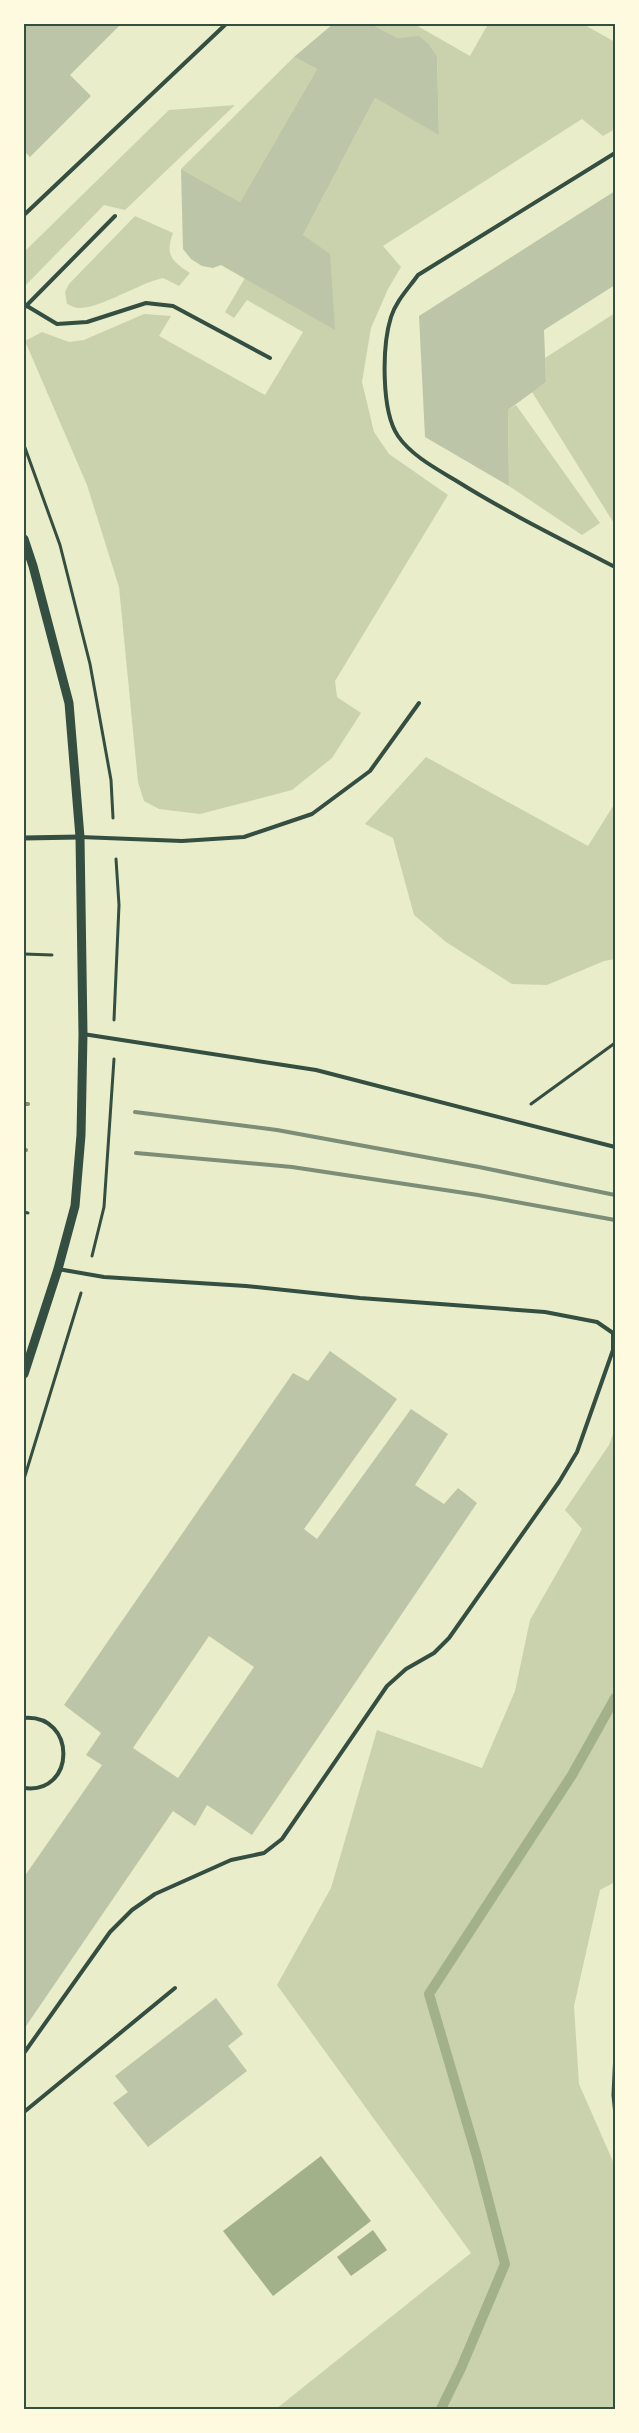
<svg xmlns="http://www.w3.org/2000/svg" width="639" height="2433" font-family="'Source Serif 4',serif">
<rect width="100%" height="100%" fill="#e9edc9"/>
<g fill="#cad2ad">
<path d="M 371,24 L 414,24 L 470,56 L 488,24 L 583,24 L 615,42 L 615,129 L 603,136 L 582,119 L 383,246 L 401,267 L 388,289 L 371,328 L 362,382 L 374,432 L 389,454 L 448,495 L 335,681 L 337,697 L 361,713 L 332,758 L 292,790 L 200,814 L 159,809 L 144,801 L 138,782 L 119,587 L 87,485 L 25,341 L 42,332 L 69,342 L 84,340 L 144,314 L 171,316 L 159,336 L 265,395 L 303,332 L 247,300 L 234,318 L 225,312 L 245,278 L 303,235 L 375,98 L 439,134 L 437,56 L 429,44 L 419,37 L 398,38 Z"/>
<path d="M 294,57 L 317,69 L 240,202 L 181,169 Z"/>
<path d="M 235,105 L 125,210 L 104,205 L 24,287 L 24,252 L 169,110 Z"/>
<path d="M 135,216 L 173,233 C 165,254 171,261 190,273 L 179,286 L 163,278 C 139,283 100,309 78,308 C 75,308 70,305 67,304 L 65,292 L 69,284 Z"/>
<path d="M 615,313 L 615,525 L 532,392 L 546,382 L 545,358 Z"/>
<path d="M 516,405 L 600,523 L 582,535 L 509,486 L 508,410 Z"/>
<path d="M 426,757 L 588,846 L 615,803 L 615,959 L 604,961 L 547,985 L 512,984 L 446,942 L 414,915 L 393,838 L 365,824 Z"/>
<path d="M 615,1429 L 615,1882 L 600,1890 L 574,2006 L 579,2084 L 615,2166 L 615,2409 L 276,2409 L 471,2253 L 277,1985 L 331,1888 L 377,1730 L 482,1768 L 515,1691 L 530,1620 L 582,1529 L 565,1510 L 609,1445 Z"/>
</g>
<g fill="#a3b18a">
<path d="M 321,2156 L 371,2221 L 273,2296 L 223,2231 Z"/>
<path d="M 373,2230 L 387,2250 L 351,2276 L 337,2257 Z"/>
</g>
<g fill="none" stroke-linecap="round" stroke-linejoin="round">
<path stroke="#a3b18a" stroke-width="10" d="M 441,2409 L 461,2368 L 505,2264 L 477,2157 L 429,1994 L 572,1775 L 615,1698"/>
</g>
<g fill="#bcc5a7" fill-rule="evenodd">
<path d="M 24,24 L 121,24 L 70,75 L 91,96 L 30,157 L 24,151 Z"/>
<path d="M 333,24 L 371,24 L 398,38 L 419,36 L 429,44 L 437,56 L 439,135 L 375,98 L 303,235 L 330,254 L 335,330 L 221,265 L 213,268 L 202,266 L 191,259 L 183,249 L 181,169 L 240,202 L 317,69 L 294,57 Z"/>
<path d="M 615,191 L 615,285 L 544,330 L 546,382 L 508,410 L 509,486 L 425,437 L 419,316 Z"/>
<path d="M 330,1351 L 397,1399 L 304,1529 L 317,1539 L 411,1409 L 448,1434 L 415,1485 L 444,1504 L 458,1488 L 477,1503 L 252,1835 L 207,1805 L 195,1826 L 173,1811 L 24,2029 L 24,1877 L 102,1765 L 86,1755 L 101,1733 L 64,1705 L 293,1373 L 308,1381 ZM 209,1636 L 254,1667 L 178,1778 L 133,1748 Z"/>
<path d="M 216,1998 L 243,2034 L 228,2046 L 247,2071 L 148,2147 L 113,2103 L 128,2092 L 115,2076 Z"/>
</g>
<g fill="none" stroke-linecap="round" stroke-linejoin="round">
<g stroke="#344e41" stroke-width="3">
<path d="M 24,445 L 60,545 L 90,664 L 111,780 L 113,818"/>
<path d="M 24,954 L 52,955"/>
<path d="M 114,1020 L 119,905 L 116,859"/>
<path d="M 531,1104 L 615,1043"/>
<path d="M 24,1212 L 28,1213"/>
<path d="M 92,1256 L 104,1207 L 114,1059"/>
<path d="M 24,1479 L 81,1293"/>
<path d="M 615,2053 L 613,2095 L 615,2115"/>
</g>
<g stroke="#344e41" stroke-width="4">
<path d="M 615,153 L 418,275 C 408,289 396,301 391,317 C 382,346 381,411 398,436 C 411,455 435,468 455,480 C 506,512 561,539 615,567"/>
<path d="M 24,215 L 226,24"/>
<path d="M 27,306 L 57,324 L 87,322 L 146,303 L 173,306 L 270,358"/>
<path d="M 24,308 L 115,216"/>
<path d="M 80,837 L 182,841 L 244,837 L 312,814 L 370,771 L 419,703"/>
<path d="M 83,1034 L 316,1070 L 615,1147"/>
<path d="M 24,1718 C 77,1714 76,1795 24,1788"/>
<path d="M 24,2053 L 110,1932 L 132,1910 L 155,1894 L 231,1860 L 264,1853 L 282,1839 L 387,1686 L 406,1669 L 434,1653 L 449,1638 L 559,1482 L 577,1452 L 613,1350 L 613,1333 L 597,1322 L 545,1312 L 360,1298 L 246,1286 L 104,1277 L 58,1269"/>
<path d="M 24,2112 L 175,1988"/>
</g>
<path stroke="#344e41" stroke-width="5" d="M 24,838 L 80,837"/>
<path stroke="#344e41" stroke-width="9" d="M 24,539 L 33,566 L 69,703 L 80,837 L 83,1034 L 81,1135 L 75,1206 L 58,1269 L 24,1374"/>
<g stroke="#7c8e77" stroke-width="4">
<path d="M 24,1104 L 28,1104"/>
<path d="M 135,1112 L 277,1130 L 479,1167 L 615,1195"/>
<path d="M 24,1149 L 26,1150"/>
<path d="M 136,1153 L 292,1167 L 478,1195 L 615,1220"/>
</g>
</g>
<rect width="639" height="2433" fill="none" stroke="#fefae0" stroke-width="50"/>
<rect x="25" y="25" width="589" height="2383" fill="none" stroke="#344e41" stroke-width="2"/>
</svg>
